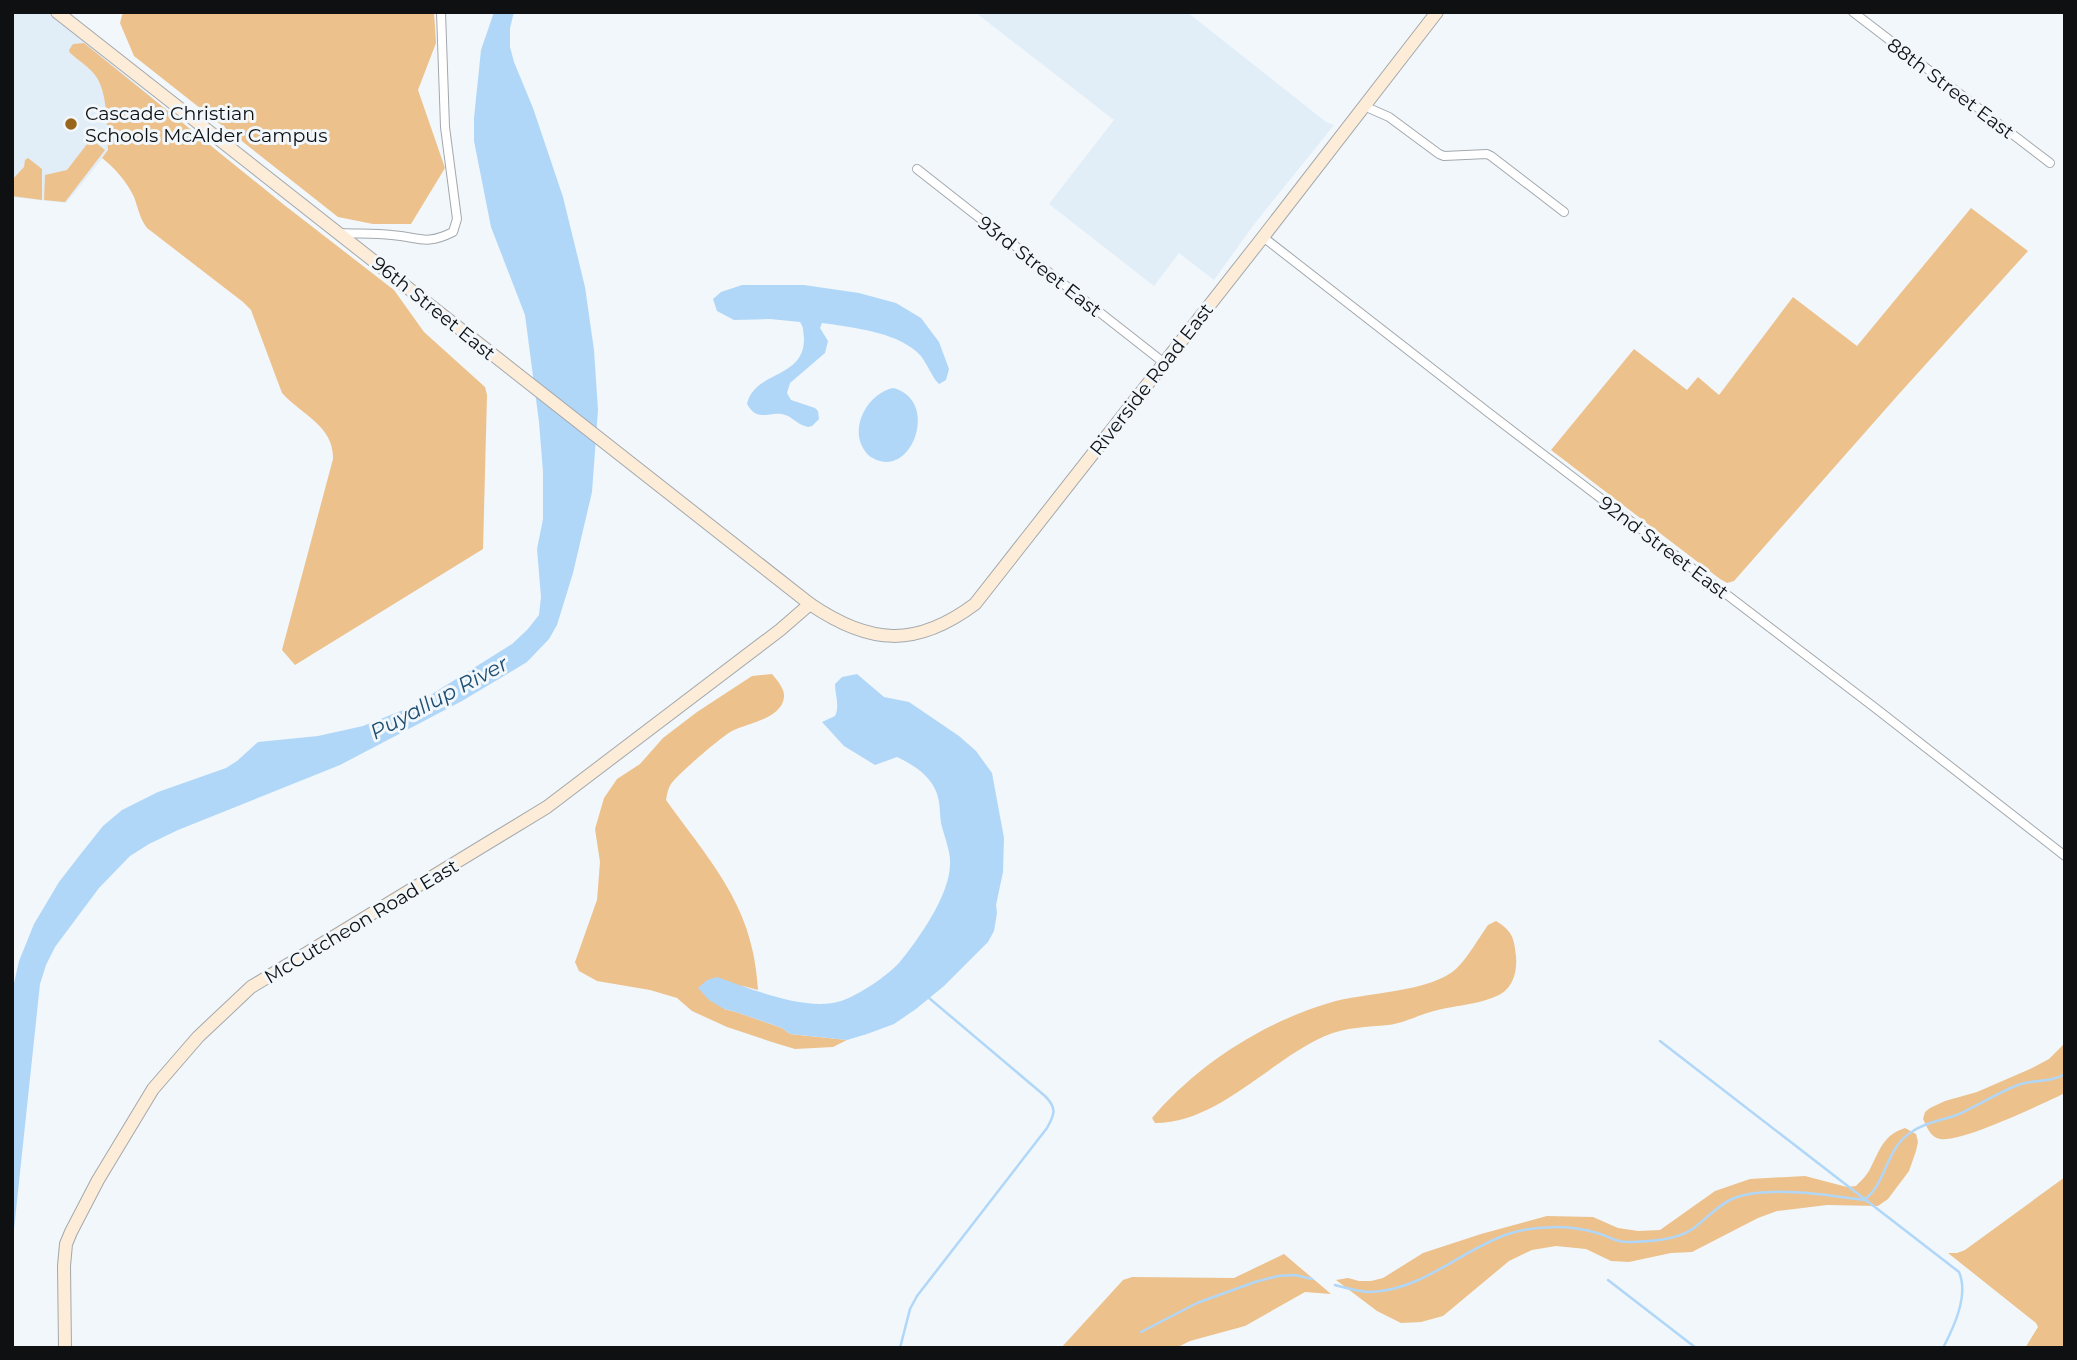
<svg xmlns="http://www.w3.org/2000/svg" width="2077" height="1360" font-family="Montserrat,sans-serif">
<rect width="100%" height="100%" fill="#f1f7fb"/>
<g fill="#e1edf7">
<path d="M 12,12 L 47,12 L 152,97 L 66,203 L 12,197 Z"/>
<path d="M 975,12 L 1187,12 L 1326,122 L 1334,125 L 1252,227 L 1214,280 L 1179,253 L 1154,286 L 1049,204 L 1114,120 Z"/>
</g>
<g fill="#edc18b">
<path d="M 123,12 L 434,12 L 436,43 L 418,90 L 445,168 L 411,224 L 373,224 L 338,217 L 134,56 L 120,23 Z"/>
<path d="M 84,43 L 283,204 L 394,290 L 424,332 L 485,387 L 487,395 L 483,549 L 295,665 L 282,650 L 333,459 C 334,426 302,415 282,393 L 251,310 L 243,302 L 147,228 C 140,219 138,208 134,197 C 127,182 115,168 102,158 L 108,150 C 107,129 108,91 95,75 C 88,66 78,60 70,53 L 69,50 L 73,44 Z"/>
<path d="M 91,139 L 105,150 L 65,202 L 44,200 L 45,175 L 67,170 Z"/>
<path d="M 28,158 L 42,169 L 42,200 L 12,196 L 12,180 L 24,167 L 25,160 Z"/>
<path d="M 1971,208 L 2028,251 L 1898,395 L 1734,581 L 1727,583 L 1720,579 L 1551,450 L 1634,349 L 1687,390 L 1698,377 L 1719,395 L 1793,297 L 1857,346 Z"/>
<path d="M 772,674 C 777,680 785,689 784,697 C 782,719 747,723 732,731 C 722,736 676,776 671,784 C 668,788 667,795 666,800 C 712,864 754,907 758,990 L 743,986 L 724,1009 L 736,1012 L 782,1028 L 790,1034 L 847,1040 L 833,1047 L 795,1049 L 775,1043 L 727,1027 L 692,1011 L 677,998 L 650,990 L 597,981 L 579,971 L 575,962 L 597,900 L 600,862 L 595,829 L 604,798 L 617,779 L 640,764 L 663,738 L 697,712 L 752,676 Z"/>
<path d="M 1496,921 C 1512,931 1514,937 1516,956 C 1517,968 1515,981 1506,990 C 1491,1004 1454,1005 1434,1011 C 1418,1015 1405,1023 1388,1025 C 1367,1027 1346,1027 1325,1036 C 1270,1060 1218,1123 1155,1123 L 1152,1118 C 1197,1065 1262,1023 1329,1003 C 1364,992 1431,993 1457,968 C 1469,956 1478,939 1488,925 Z"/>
<path d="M 2065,1043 L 2065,1093 C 2042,1104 1961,1143 1940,1139 C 1930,1137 1927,1127 1923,1119 L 1925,1112 L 1930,1108 L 1945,1101 L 1977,1092 L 2030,1069 L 2049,1059 Z"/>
<path d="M 1905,1128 L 1916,1134 L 1918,1142 L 1916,1151 L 1909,1171 L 1888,1199 L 1878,1206 L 1827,1205 L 1777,1211 L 1758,1218 L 1692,1252 L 1671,1253 L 1629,1262 L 1611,1261 L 1586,1249 L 1556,1246 L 1532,1250 L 1509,1261 L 1443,1316 L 1421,1322 L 1401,1323 L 1377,1311 L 1336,1280 L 1348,1278 L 1359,1281 L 1371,1281 L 1383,1278 L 1423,1253 L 1481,1234 L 1547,1216 L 1593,1217 L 1618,1228 L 1638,1231 L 1660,1230 L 1715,1191 L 1750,1179 L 1805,1176 L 1847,1187 L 1856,1186 C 1861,1181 1867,1175 1870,1169 C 1880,1150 1883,1135 1905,1128 Z"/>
<path d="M 2065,1177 L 2065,1348 L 2025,1348 L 2038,1327 L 2036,1323 L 1948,1253 L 1957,1253 L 1965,1250 Z"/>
<path d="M 1284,1254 L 1331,1294 L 1305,1292 L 1245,1326 L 1190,1341 L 1176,1348 L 1061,1348 L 1123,1280 L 1132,1277 L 1234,1278 Z"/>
</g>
<g fill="#b1d7f8">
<path d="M 494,12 L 514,12 L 510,28 L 510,47 L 514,62 L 533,108 L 563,197 L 585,287 L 594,350 L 598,410 L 592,492 L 573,573 L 557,625 L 549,639 L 527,662 L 462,701 L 340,765 L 178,830 L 149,844 L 130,856 L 99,888 L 55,947 L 46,965 L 40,984 L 12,1248 L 12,992 L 19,961 L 34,924 L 59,882 L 83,851 L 103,826 L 122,810 L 158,792 L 226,768 L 237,761 L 258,742 L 318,736 L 363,726 L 413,706 L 512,644 L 527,630 L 539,615 L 541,597 L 537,549 L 543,519 L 543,472 L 539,422 L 525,315 L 491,227 L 474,141 L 474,118 L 481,50 Z"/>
<path d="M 742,285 L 804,285 L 859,293 L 896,303 L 921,318 L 939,342 L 949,369 L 946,380 L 939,384 C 930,375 927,361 917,352 C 895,332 851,327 822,323 L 820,328 L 828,341 L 825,353 L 790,383 L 787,393 L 791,400 L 815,408 L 818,411 L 819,419 L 812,426 L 808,427 C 799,425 795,420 788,416 C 771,408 759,425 747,404 C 755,370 805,379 804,338 C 803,331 804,328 800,322 L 770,319 L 734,320 L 717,311 L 713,299 L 721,292 Z"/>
<path d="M 893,388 C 938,399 915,471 880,461 C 872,459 867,455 863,448 C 850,425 869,393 893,388 Z"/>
<path d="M 857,674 L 884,697 L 909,702 L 959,736 L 976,751 L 992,773 L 1004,838 L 1003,872 L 996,905 L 997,913 L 994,931 L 988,942 L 944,986 L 916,1009 L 894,1024 L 867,1034 L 847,1040 L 790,1034 L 782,1028 L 736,1012 L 724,1009 L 709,1000 L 698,988 L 707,980 L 717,977 C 751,989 807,1012 841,1001 C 859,995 887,976 899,963 C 918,940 950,895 950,864 C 951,852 944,836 941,823 C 940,816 940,809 939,802 C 936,779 916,766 897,757 L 875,765 L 844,746 L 822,722 L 835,716 C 840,706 835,695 835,684 L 842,677 Z"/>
</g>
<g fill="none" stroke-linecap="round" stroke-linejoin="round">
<g stroke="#b1d7f8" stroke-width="2.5">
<path d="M 1660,1041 L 1959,1272 C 1969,1295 1954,1327 1943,1348"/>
<path d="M 1608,1280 L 1696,1348"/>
<path d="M 1335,1285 C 1346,1288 1359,1292 1371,1292 C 1423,1290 1461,1250 1508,1234 C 1535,1225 1570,1225 1597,1233 C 1612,1237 1615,1243 1632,1242 C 1652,1241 1678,1240 1694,1228 C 1707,1218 1717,1206 1732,1199 C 1766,1185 1829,1195 1864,1200 C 1888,1182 1885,1147 1913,1131 C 1926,1122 1944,1120 1959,1114 C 1979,1105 1997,1093 2018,1085 C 2033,1079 2051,1083 2065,1074"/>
<path d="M 1141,1332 L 1197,1303 L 1255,1282 L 1278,1276 L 1295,1275 L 1312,1279"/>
<path d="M 900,1348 L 910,1309 L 917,1296 L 1047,1128 C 1055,1114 1057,1108 1045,1096 L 929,998"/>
</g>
<g stroke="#a3a8ad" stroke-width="10">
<g id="street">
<path d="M 1853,12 L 2050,163"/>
<path d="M 1364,106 L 1389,117 L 1439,154 L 1444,156 L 1487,154 L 1491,156 L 1564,212"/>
<path d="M 917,169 L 1163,362"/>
<path d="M 340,233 C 357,234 374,233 392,235 C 419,237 425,246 453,232 L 457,219 L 445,127 L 441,12"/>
<path d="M 1263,237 L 1489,413 L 1874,707 L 2065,856"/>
</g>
</g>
<g stroke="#a3a8ad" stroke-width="14">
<g id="secondary">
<path d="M 57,12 L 810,604 C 870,645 916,648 975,604 L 1263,237 L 1437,12"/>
<path d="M 65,1348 L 64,1266 L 66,1244 L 71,1232 L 98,1180 L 153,1089 L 198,1037 L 251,987 L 547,807 L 780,630 L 810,604"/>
</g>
</g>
<use href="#street" stroke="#fff" stroke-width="8"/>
<use href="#secondary" stroke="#fdecd7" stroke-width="12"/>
</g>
<circle fill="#98651a" stroke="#f1f7fb" stroke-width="2.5" cx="71" cy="124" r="7"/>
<g text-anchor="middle" stroke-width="6" stroke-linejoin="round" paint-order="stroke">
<g font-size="19" fill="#0f1012" stroke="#f1f7fb">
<text transform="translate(1951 88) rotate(37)" y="7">88th Street East</text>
<text transform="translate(1040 266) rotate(38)" y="7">93rd Street East</text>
<text transform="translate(434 308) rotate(39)" y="7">96th Street East</text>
<text transform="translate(1151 379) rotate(-52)" y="7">Riverside Road East</text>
<text transform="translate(1664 547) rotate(37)" y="7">92nd Street East</text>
<text transform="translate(361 921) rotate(-31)" y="7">McCutcheon Road East</text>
</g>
<g font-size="19" fill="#0f1012" stroke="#f1f7fb" text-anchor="start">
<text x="85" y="120">Cascade Christian<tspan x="85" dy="22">Schools McAlder Campus</tspan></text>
</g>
<g font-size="21" font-style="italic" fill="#1e4e72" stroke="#f1f7fb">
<text transform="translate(439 698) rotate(-28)" y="7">Puyallup River</text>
</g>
</g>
<rect width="2077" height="1360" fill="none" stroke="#0f1012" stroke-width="28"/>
</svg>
